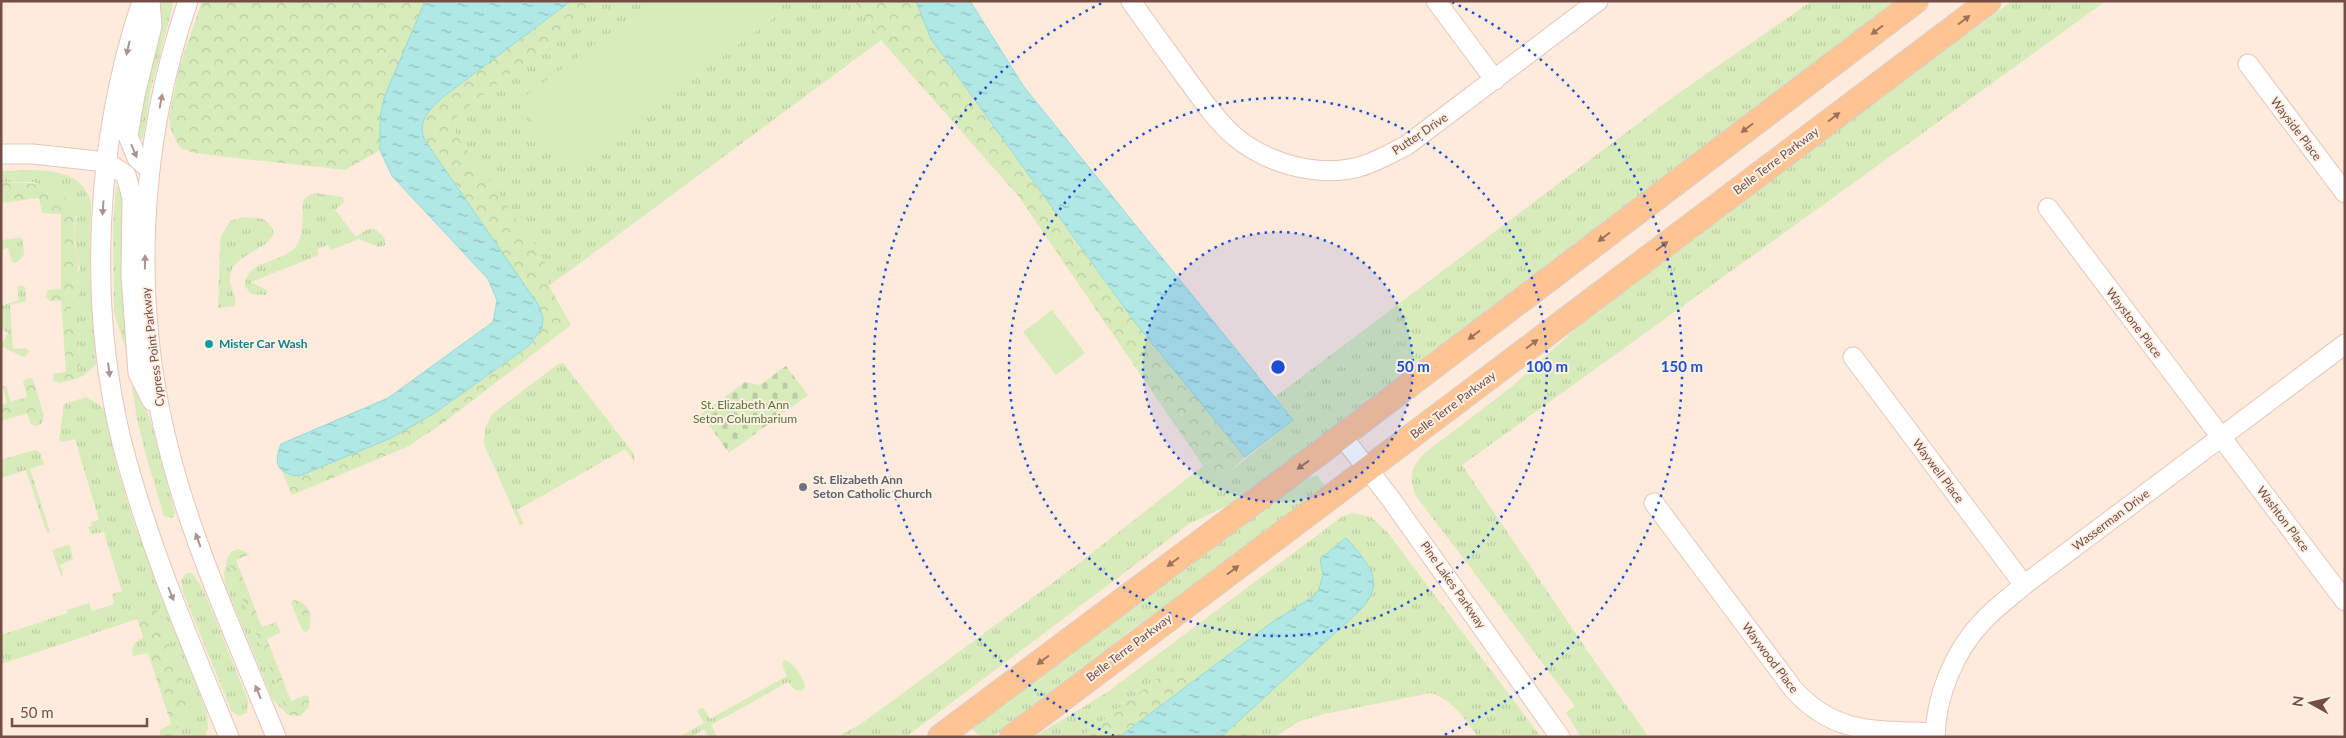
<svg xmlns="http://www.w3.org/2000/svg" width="2346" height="738" font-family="Lato,sans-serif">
<defs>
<pattern id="grass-tufts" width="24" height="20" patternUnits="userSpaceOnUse" patternTransform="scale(1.25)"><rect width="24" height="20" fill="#d7ebbb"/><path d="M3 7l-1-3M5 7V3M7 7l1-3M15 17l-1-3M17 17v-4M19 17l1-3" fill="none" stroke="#bccba2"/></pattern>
<pattern id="forest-crowns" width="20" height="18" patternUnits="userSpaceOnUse" patternTransform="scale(1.25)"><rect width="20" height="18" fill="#d7ebbb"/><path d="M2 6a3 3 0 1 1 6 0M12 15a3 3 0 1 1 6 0" fill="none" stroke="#bccba2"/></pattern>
<pattern id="cemetery-stones" width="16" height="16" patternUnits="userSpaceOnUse" patternTransform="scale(1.25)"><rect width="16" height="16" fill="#d7ebbb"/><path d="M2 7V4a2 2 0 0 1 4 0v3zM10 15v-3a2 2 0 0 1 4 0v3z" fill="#bccba2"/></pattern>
<pattern id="water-ripples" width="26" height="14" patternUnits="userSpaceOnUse" patternTransform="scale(1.25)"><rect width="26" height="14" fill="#b0e8e6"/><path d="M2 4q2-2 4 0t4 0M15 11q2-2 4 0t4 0" fill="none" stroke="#94bebc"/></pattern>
</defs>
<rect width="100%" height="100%" fill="#feebdc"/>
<g fill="url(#grass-tufts)">
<path d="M 161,1 L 173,1 L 171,13 L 150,93 L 143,139 L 137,138 L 135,130 L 159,20 Z"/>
<path d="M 603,1 L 854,1 L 881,40 L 549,286 L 548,271 L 456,134 L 455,119 L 459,114 Z"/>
<path d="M 1812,1 L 1902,1 L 1240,498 L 1229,505 L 1189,524 L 906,737 L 837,737 L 861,724 L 1078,564 L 1203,466 L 1215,476 L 1226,475 L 1293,420 L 1275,397 L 1676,95 Z"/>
<path d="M 2012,1 L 2106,1 L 1462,465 L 1597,665 L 1649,737 L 1581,737 L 1566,713 L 1575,706 L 1416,496 C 1408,476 1411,467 1426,452 L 1510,388 L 1582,323 L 1898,84 Z"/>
<path d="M 29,170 C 56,171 83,173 91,202 L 90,274 L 96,364 L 83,376 L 72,380 L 80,364 L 79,320 L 71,320 L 71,301 L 79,285 L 76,277 L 80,269 L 74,238 L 77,216 L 62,196 L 34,182 L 1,182 L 1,171 Z"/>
<path d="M 116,187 L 124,188 L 134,378 L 150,419 L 175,512 L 173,518 L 164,516 L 146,456 L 137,419 L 127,354 L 114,312 L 113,225 Z"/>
<path d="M 314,193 L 343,197 L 344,202 L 335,210 L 356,237 C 371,227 372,224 385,239 L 385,245 L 379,247 L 358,239 L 331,250 L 328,245 L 317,249 L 319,255 L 251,282 L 268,291 L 266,295 L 251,294 L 245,286 C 246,256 288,266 299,241 C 304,230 302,213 303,201 L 305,198 Z"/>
<path d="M 244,217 L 263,219 C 296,242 240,250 232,269 C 225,285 238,294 235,306 L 218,308 L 220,244 L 221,236 L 230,221 Z"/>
<path d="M 18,238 L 23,238 L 24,256 L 16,263 L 12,262 L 8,248 L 1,250 L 1,240 Z"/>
<path d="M 22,285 L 25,287 L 26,301 L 10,305 L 13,349 L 26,348 L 29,351 L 26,356 L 23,357 L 1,346 L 8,333 L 1,329 L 1,306 L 19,300 L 17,287 Z"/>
<path d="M 563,363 L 634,454 L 635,462 L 625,449 L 517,510 L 524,524 L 520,525 L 484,444 L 485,429 L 492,414 L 558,364 Z"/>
<path d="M 86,397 L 104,408 L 118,471 L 134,523 L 207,713 L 208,729 L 204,737 L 176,737 L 179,729 L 170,706 L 191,703 L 149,609 L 137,619 L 1,664 L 1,635 L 68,613 L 67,610 L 89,603 L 92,611 L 114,604 L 112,594 L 122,591 L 104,532 L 91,534 L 88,527 L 92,526 L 91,522 L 98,520 L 98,516 L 75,439 L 63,442 L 59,440 L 64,404 Z"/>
<path d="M 34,450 L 40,452 L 44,464 L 30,469 L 50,532 L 47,533 L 26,470 L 1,478 L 1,460 Z"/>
<path d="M 1317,475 L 1325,486 L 1144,625 L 1142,622 L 1060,686 L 1060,688 L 993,737 C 984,737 975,735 970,726 L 1302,480 Z"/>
<path d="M 1352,513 L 1371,517 L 1388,533 L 1541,737 L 1478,737 C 1464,718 1454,701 1431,693 L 1324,714 L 1300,721 L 1275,737 L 1255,737 L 1242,717 L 1363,607 L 1320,559 L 1323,575 L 1319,589 L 1314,596 L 1271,623 L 1196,679 L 1189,671 L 1169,670 L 1081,737 L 1034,737 L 1106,693 L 1343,516 Z"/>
<path d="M 68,545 L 70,546 L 73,559 L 60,565 L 63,575 L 61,576 L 52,550 Z"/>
<path d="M 227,559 L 281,695 L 288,715 L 273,700 L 225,584 L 224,573 Z"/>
<path d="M 187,573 L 192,573 L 203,589 L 248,700 L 247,713 L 238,716 L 231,710 L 183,592 L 181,580 Z"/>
<path d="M 142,633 L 149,641 L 148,653 L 133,656 C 130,647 135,641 143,638 Z"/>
<path d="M 784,660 C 792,661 805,679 805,687 L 802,691 L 795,690 L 788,682 L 711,725 L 717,737 L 709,737 L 704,729 L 691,737 L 679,737 L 704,723 L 698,713 L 700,708 L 704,709 L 710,719 L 787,676 L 782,664 Z"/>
</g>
<g fill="url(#forest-crowns)">
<path d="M 202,1 L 425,1 L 380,118 L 380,150 L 345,170 L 227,157 L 195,153 L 183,149 L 178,144 L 171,130 L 169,117 L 180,65 Z"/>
<path d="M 571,1 L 603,1 L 459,114 L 455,119 L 456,134 L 541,253 L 548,272 L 549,286 L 571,325 L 443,423 L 407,447 L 292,495 L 282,471 L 289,475 L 391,438 L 433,414 L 531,345 L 542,327 L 424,139 C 418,118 429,111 443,97 Z"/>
<path d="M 854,1 L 916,1 L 931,39 L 1134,321 L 1245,457 L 1226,475 L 1215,476 L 1203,466 L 1019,197 L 881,40 Z"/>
<path d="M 1,182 L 44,184 C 51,194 65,194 72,204 C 80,216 73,226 74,239 C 75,253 82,264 76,277 L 79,285 L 80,296 L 71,301 L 71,319 L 79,320 L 80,364 L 72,380 L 59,383 L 53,380 L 53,374 L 66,372 L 61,300 L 50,301 L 46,297 L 47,290 L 61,289 L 61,214 L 42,213 L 39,198 L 1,203 Z"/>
<path d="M 29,378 L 33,379 L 44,416 L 41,424 L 35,426 L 31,424 L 27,413 L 1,421 L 1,405 L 7,403 L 3,386 L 6,387 L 11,402 L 27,397 L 23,381 Z"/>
<path d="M 238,549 L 250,554 L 236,560 L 262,627 L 276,622 L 281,632 L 267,639 L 291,701 L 306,695 L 309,697 L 309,707 L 300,716 L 288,715 L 227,559 L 231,552 Z"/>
<path d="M 294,600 C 309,603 312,615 310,628 L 306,632 L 302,630 L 291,603 Z"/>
<path d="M 149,609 L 156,609 L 191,703 L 189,709 L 182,710 L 170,707 L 179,729 L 176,737 L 160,737 L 160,730 L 171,724 L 148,653 L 149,641 L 142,633 L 137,619 Z"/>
<path d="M 1180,668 L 1189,671 L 1196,679 L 1119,737 L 1081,737 L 1169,670 Z"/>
<path d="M 1242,717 L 1255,737 L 1221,737 Z"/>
</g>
<path fill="url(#cemetery-stones)" d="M 786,366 L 808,395 L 729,453 L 701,414 L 745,382 L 760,385 Z"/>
<g fill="#d7ebbb">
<path d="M 652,1 L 763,1 L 775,17 L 570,172 L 518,102 Z"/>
<path d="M 1052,310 L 1085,353 L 1056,375 L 1023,332 Z"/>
</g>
<g fill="url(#water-ripples)" stroke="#96dad9">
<path d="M 425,1 L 571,1 L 443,97 C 429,111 418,118 424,139 L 539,306 L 543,317 L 542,328 L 530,345 L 433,414 L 391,438 L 299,476 C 278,474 273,464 281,444 L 388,398 L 493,322 L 497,300 L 488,279 L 392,176 L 380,150 L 380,118 L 384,98 Z"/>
<path d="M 916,1 L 970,1 L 1024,87 L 1293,420 L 1245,457 L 1134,321 L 931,39 Z"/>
<path d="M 1346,538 C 1370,565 1388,584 1357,613 L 1221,737 L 1119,737 L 1271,623 L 1314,596 L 1319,589 L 1323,575 L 1320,559 Z"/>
</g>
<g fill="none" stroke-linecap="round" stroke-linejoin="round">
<g stroke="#e4c7bb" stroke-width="21">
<g id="minor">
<path d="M 142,1 C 96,138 87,302 122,443 C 148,544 189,640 229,737"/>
<path d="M 150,1 L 152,26 L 135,95 L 128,136 L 137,158 L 150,170"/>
<path d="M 188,1 C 138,146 131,306 170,454 C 195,551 239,644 276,737"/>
<path d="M 1131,1 C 1149,27 1168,53 1187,79 C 1201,98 1215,119 1233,135 C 1265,163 1317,178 1359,167 C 1376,162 1392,153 1407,145 L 1598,1"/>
<path d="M 1436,1 L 1495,80"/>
<path d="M 2248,64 L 2345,193"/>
<path d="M 1,154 L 33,154 L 106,162 L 126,175 L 132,198 L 131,275 L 138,373 L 152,401"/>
<path d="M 2048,208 L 2345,601"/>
<path d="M 1853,357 L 2024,585"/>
<path d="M 1342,436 L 1390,498 L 1560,737"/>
<path d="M 1654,503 L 1794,690 C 1836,736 1878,730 1935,733"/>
<path d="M 1935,737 C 1936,696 1954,651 1983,621 C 1995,608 2010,597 2024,585 L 2345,344"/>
</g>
</g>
<g stroke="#d8cdcb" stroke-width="26">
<g id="major">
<path d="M 940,737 L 1342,436 L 1916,1"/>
<path d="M 1012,737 L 1989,1"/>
</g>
</g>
<use href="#minor" stroke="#fff" stroke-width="19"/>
<use href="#major" stroke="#ffc492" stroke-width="24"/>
</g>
<defs><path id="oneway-solid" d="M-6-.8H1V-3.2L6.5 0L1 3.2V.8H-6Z" transform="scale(1.25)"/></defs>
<g fill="#9e715b">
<use href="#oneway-solid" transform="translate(1964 20) rotate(-37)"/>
<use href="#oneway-solid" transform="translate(1877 30) rotate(143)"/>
<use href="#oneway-solid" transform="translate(1834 117) rotate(-37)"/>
<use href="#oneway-solid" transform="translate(1747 128) rotate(143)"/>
<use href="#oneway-solid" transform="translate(1604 237) rotate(143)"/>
<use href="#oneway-solid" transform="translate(1662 246) rotate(-37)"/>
<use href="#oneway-solid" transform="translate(1474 335) rotate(143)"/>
<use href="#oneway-solid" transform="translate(1532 344) rotate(-37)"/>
<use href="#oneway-solid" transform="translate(1303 465) rotate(144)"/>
<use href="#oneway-solid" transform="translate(1173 562) rotate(143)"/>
<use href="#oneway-solid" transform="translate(1233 570) rotate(-37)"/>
<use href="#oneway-solid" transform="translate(1043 660) rotate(143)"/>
</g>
<g fill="#ac948f">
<use href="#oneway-solid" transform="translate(128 48) rotate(103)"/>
<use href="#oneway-solid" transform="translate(161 101) rotate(-79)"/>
<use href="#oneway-solid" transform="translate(134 151) rotate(67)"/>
<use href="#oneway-solid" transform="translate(103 208) rotate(94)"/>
<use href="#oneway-solid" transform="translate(145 262) rotate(-89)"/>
<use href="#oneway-solid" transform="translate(109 370) rotate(83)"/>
<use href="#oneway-solid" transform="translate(198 540) rotate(-110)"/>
<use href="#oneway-solid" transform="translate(171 594) rotate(69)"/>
<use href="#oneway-solid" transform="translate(258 692) rotate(-112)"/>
</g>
<circle cx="1278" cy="367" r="135" fill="#1d4ed8" fill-opacity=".12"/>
<g fill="none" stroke="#1d4ed8" stroke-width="2.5" stroke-dasharray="2.5 5">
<circle cx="1278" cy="367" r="135"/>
<circle cx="1278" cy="367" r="269"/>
<path d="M1114 736A404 404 0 0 1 1104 2M1452 2A404 404 0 0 1 1442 736"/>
</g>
<circle fill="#0f9aa8" stroke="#fff0e4" stroke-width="2" cx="209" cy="344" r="5"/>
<circle fill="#6b7280" stroke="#fff0e4" stroke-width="2" cx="803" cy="487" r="5"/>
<g text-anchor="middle" stroke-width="4" stroke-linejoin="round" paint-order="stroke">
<g font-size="12" fill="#744d44" stroke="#fff0e4">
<text transform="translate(2296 129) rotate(53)" y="4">Wayside Place</text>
<text transform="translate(1420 134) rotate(-34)" y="4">Putter Drive</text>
<text transform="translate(1776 161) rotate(-37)" y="4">Belle Terre Parkway</text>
<text transform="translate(2134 323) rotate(53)" y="4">Waystone Place</text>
<text transform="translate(153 347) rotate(-97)" y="4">Cypress Point Parkway</text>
<text transform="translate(1453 405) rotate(-37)" y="4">Belle Terre Parkway</text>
<text transform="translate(1938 471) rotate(53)" y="4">Waywell Place</text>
<text transform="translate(2283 519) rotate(53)" y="4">Washton Place</text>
<text transform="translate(2111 520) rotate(-37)" y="4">Wasserman Drive</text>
<text transform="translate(1453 585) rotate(55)" y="4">Pine Lakes Parkway</text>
<text transform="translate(1129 648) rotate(-37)" y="4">Belle Terre Parkway</text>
<text transform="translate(1770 658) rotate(53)" y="4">Waywood Place</text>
</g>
<g font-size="12" font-weight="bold" fill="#0d838f" stroke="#fff0e4" text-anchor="start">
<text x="219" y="348">Mister Car Wash</text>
</g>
<g font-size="12" fill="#557539" stroke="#fff0e4">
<text x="745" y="409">St. Elizabeth Ann<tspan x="745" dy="14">Seton Columbarium</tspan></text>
</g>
<g font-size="12" font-weight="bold" fill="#5b616d" stroke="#fff0e4" text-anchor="start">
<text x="813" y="484">St. Elizabeth Ann<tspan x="813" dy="14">Seton Catholic Church</tspan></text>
</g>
</g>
<circle cx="1278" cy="367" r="8" fill="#1d4ed8" stroke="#fff0e4" stroke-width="2.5"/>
<g font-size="15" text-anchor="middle" font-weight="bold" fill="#1d4ed8" stroke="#fff0e4" stroke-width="4" stroke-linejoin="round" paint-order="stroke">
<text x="1413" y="372">50 m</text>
<text x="1547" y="372">100 m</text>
<text x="1682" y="372">150 m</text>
</g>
<rect width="2346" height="738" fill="none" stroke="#744d44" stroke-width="5"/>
<g transform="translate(2311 703) rotate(278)" stroke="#fff0e4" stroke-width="4" paint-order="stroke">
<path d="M0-4L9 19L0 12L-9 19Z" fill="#744d44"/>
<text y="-8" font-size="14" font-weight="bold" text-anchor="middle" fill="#744d44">N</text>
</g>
<path d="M12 718v8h135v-8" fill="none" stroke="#744d44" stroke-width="2.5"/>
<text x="20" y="718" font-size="15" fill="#744d44" stroke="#fff0e4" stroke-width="4" paint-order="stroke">50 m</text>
</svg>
